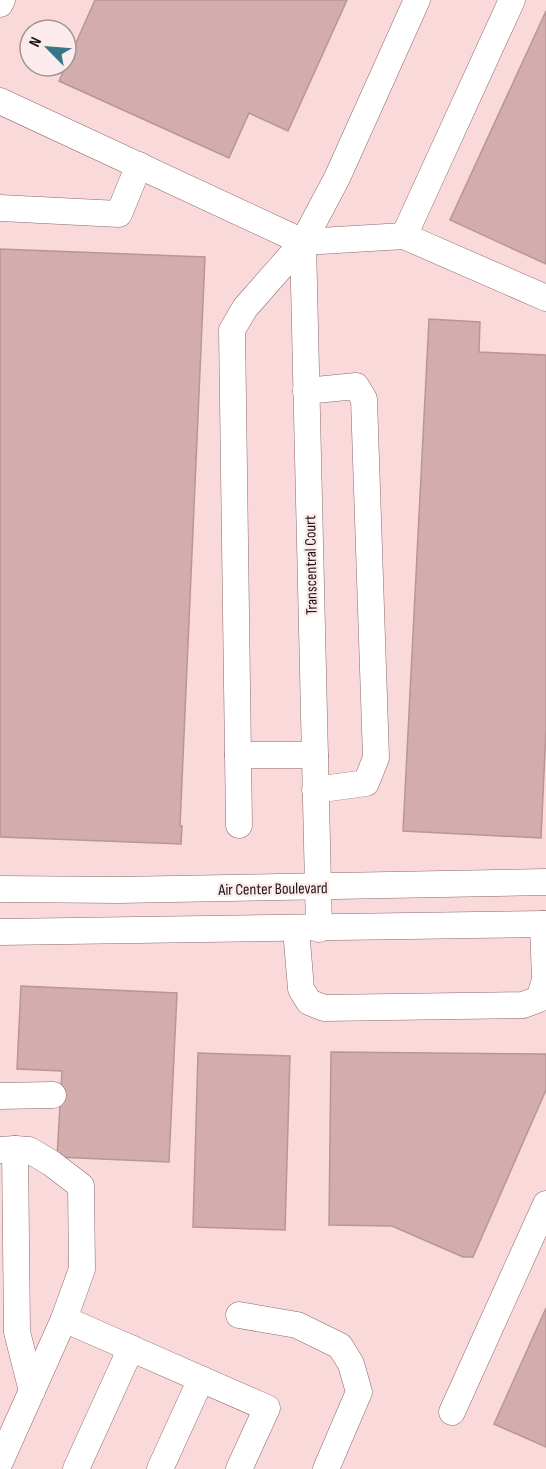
<svg xmlns="http://www.w3.org/2000/svg" width="546" height="1469" font-family="'Sofia Sans Condensed',sans-serif">
<rect width="100%" height="100%" fill="#fad9da"/>
<g fill="#d3adae" stroke="#ba9596" stroke-width="1.5">
<path d="M 95,0 L 347,0 L 288,131 L 249,113 L 229,158 L 59,81 Z"/>
<path d="M 546,11 L 546,264 L 450,220 Z"/>
<path d="M 0,249 L 205,257 L 180,826 L 182,826 L 181,844 L 0,837 Z"/>
<path d="M 429,319 L 480,322 L 479,352 L 546,355 L 546,729 L 541,838 L 403,831 Z"/>
<path d="M 21,986 L 177,993 L 169,1162 L 57,1157 L 62,1071 L 17,1069 Z"/>
<path d="M 331,1052 L 546,1054 L 546,1090 L 473,1257 L 463,1257 L 392,1226 L 329,1225 Z"/>
<path d="M 198,1053 L 290,1056 L 285,1230 L 193,1227 Z"/>
<path d="M 546,1308 L 546,1447 L 494,1424 Z"/>
</g>
<g fill="none" stroke-linecap="round" stroke-linejoin="round">
<g stroke="#8c696a" stroke-width="27">
<g id="minor">
<path d="M 0,4 L 2,0"/>
<path d="M 0,101 L 303,242 L 404,236 L 546,298"/>
<path d="M 0,208 L 119,214 L 139,165"/>
<path d="M 404,236 L 512,0"/>
<path d="M 303,242 L 319,929"/>
<path d="M 306,391 L 356,386 L 364,399 L 376,758 L 366,783 L 315,790"/>
<path d="M 238,755 L 315,755"/>
<path d="M 239,825 L 232,330 L 245,308 L 303,242 L 337,178 L 417,0"/>
<path d="M 0,889 L 118,890 L 546,882"/>
<path d="M 296,929 L 301,989 L 309,1002 L 324,1008 L 523,1005 L 539,999 L 545,980 L 543,924"/>
<path d="M 0,932 L 546,924"/>
<path d="M 0,1096 L 53,1095"/>
<path d="M 0,1150 L 15,1149 L 17,1332 L 32,1391"/>
<path d="M 239,1315 L 297,1325 L 340,1346 L 351,1364 L 359,1392 L 326,1469"/>
<path d="M 64,1319 L 267,1408 L 239,1469"/>
<path d="M 452,1412 L 546,1204"/>
<path d="M 0,1462 L 64,1319 L 82,1269 L 81,1186 L 51,1163 L 29,1150 L 15,1149"/>
<path d="M 76,1469 L 131,1348"/>
<path d="M 160,1469 L 201,1379"/>
</g>
</g>
<use href="#minor" stroke="#fff" stroke-width="26"/>
</g>
<g text-anchor="middle" stroke-width="4.5" stroke-linejoin="round" paint-order="stroke">
<g font-size="16" fill="#1f1212" stroke="#fcebec">
<text transform="translate(310 565) rotate(-91)" y="6">Transcentral Court</text>
<text transform="translate(273 888) rotate(-1)" y="6">Air Center Boulevard</text>
</g>
</g>
<g transform="translate(48 48) rotate(295)"><circle r="28" fill="#fcebec" stroke="#a49495" stroke-width="1.5"/>
<path d="M0-4.5L10 22L0 15L-10 22Z" fill="#357789"/>
<text y="-9" font-size="16" font-weight="bold" text-anchor="middle" fill="#1f1212">N</text>
</g>
</svg>
